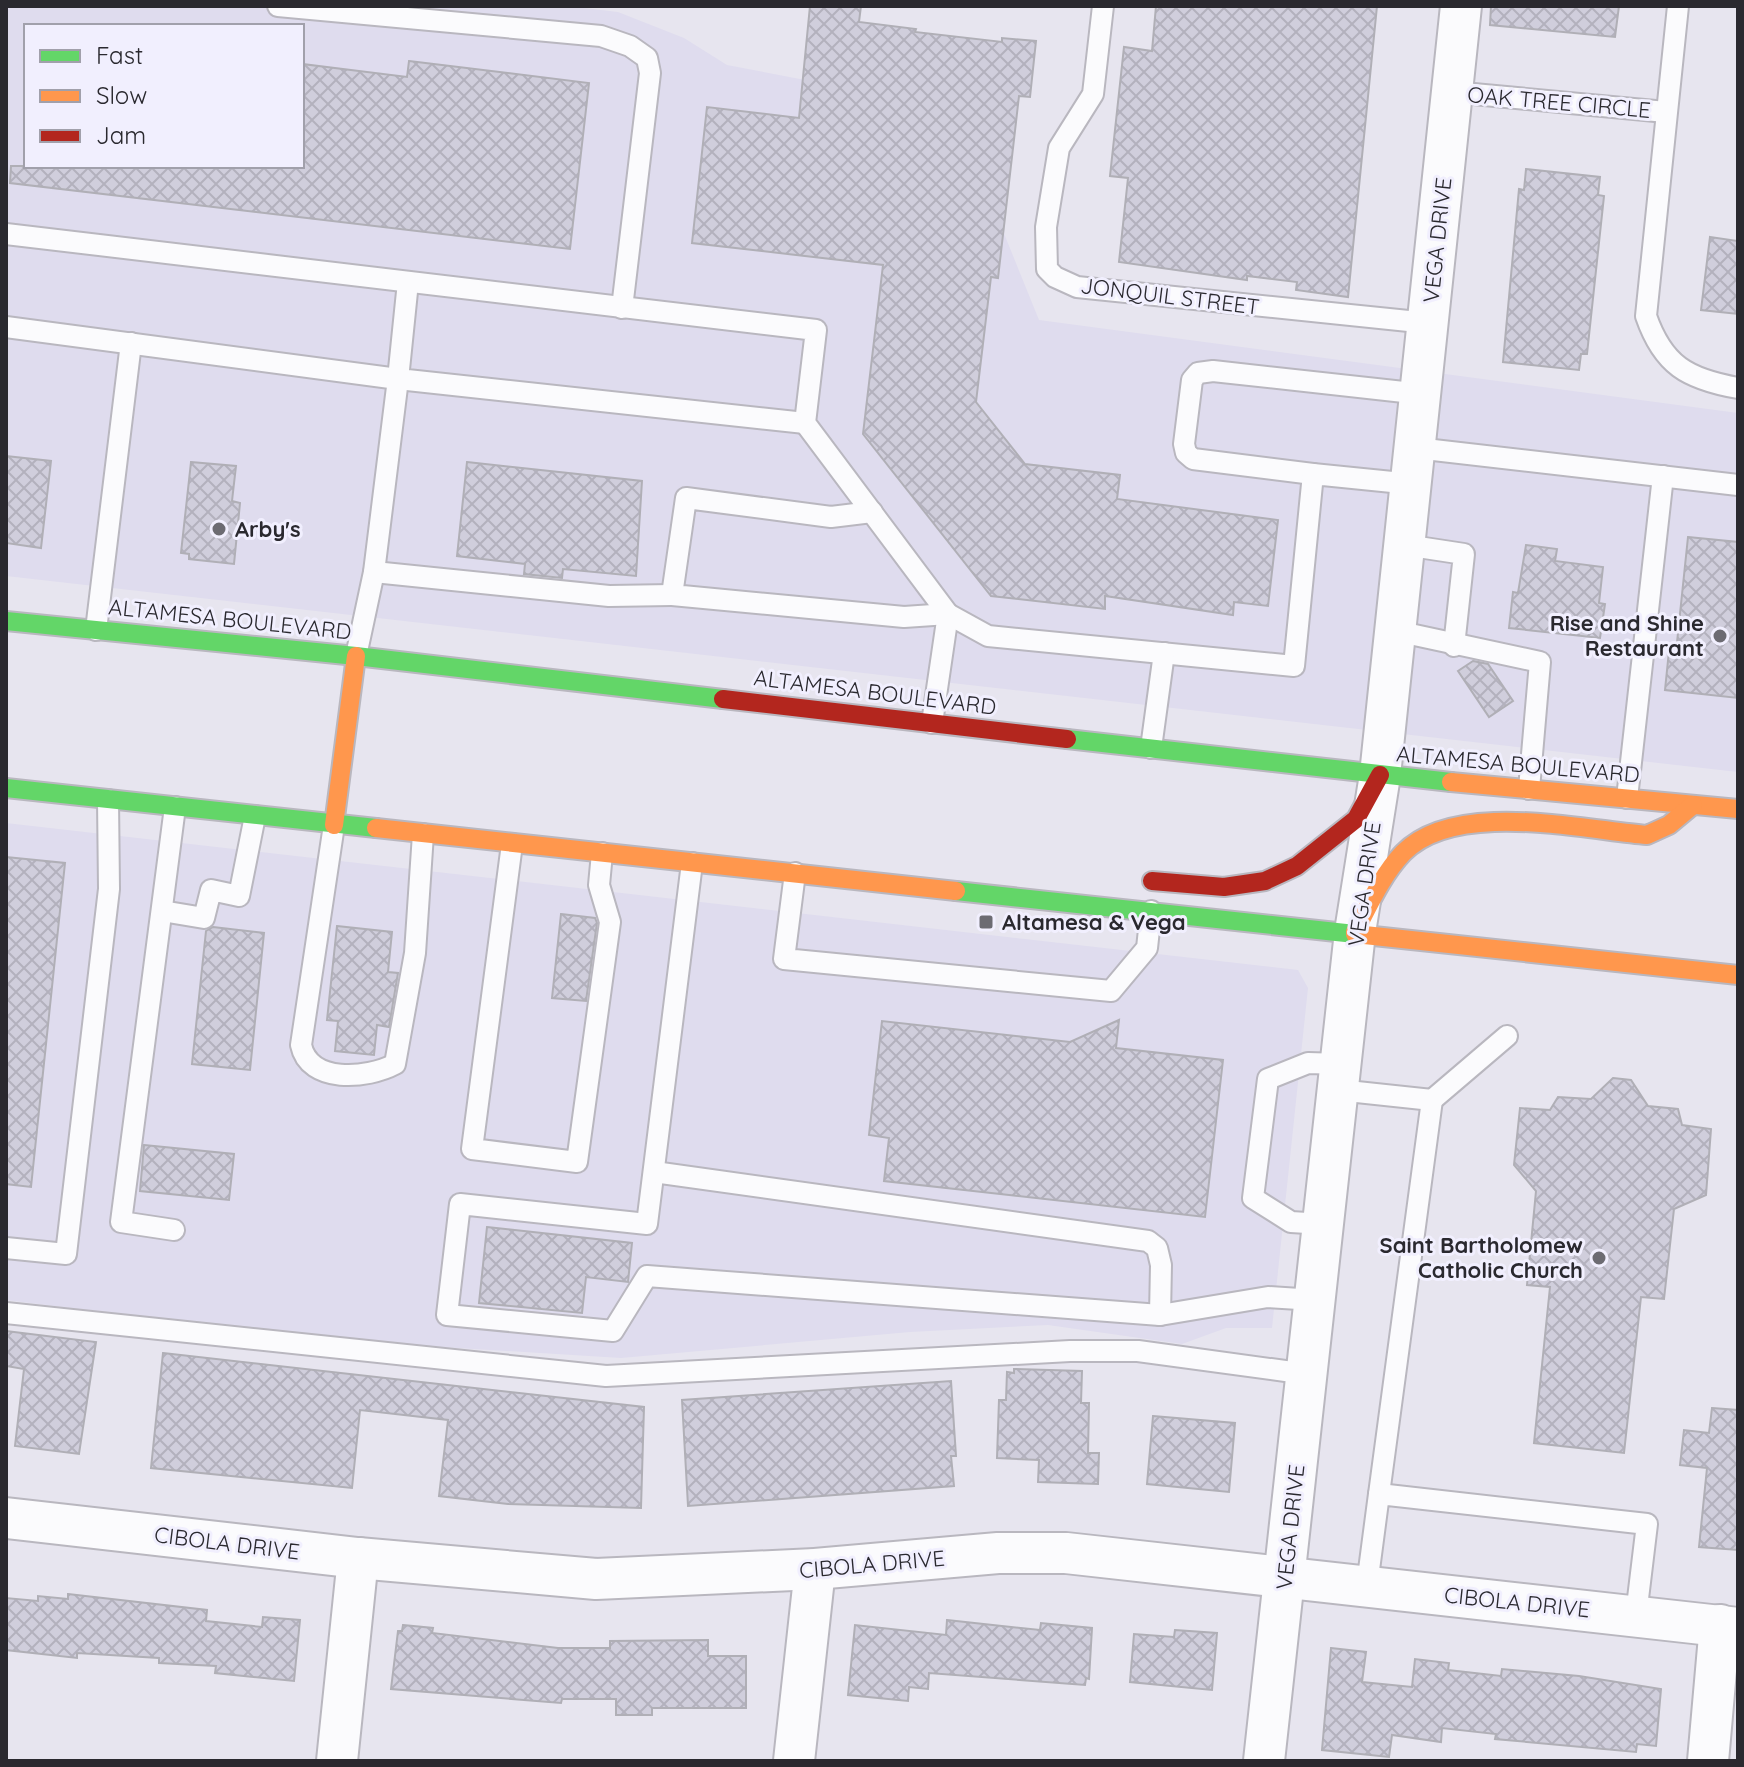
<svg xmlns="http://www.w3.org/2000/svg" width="1744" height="1767" font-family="Quicksand,sans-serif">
<defs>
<pattern id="building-cross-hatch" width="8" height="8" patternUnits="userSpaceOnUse" patternTransform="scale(2)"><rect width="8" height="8" fill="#d0cedc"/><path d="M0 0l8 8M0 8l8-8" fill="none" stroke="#b3b1bd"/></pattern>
</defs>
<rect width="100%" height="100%" fill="#e7e5ef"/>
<g fill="#dfdcee" fill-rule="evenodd">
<path d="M 6,6 L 567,6 L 618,12 L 684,38 L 727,65 L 1014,120 L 1003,231 L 1039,320 L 1738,413 L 1738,772 L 6,576 ZM 26,26 L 302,26 L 302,166 L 26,166 Z"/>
<path d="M 6,823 L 1298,970 L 1308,988 L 1272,1328 L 1226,1328 L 1182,1344 L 1048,1325 L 910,1332 L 621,1358 L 326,1340 L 6,1300 Z"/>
</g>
<g fill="url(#building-cross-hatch)" stroke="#b0afb6" stroke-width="2">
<path d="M 810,6 L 861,6 L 859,22 L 916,29 L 915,32 L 1002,42 L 1002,38 L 1036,41 L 1030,97 L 1019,96 L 998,278 L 991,277 L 976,402 L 1025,464 L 1120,475 L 1117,499 L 1278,520 L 1268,606 L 1234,602 L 1233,615 L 1105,596 L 1105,609 L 991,596 L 863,434 L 883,265 L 692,243 L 707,107 L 799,118 Z"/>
<path d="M 1156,6 L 1377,6 L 1348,297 L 1296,290 L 1297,282 L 1247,276 L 1247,280 L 1119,262 L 1128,178 L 1110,176 L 1124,47 L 1152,51 Z"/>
<path d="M 1491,6 L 1619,6 L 1615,37 L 1490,25 Z"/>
<path d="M 409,61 L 589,83 L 570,249 L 10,183 L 11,166 L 302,166 L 302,64 L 407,77 Z"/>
<path d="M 1526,169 L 1600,177 L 1598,195 L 1604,196 L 1587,354 L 1581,354 L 1579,370 L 1503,362 L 1519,189 L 1524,190 Z"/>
<path d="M 1710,237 L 1738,241 L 1738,314 L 1701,310 Z"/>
<path d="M 6,456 L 51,461 L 41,548 L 6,543 Z"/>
<path d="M 191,462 L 236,466 L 232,501 L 240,503 L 234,564 L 189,559 L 189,554 L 181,553 Z"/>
<path d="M 467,462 L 642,481 L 636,576 L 563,569 L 562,578 L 524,574 L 525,564 L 457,556 Z"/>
<path d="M 1688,537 L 1738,542 L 1738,698 L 1665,690 L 1669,651 L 1676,652 Z"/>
<path d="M 1526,545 L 1557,549 L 1555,561 L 1603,567 L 1599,603 L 1605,604 L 1600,638 L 1509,628 L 1513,592 L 1518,593 Z"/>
<path d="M 1473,661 L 1488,664 L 1513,701 L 1489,717 L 1458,671 Z"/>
<path d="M 6,857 L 65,863 L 31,1187 L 6,1184 Z"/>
<path d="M 561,914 L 595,918 L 597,923 L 586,1001 L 552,998 Z"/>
<path d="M 337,926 L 392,932 L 388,972 L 398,973 L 389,1027 L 377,1025 L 374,1055 L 335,1051 L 338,1021 L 327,1020 Z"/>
<path d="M 213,927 L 264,933 L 250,1070 L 192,1064 L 206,931 Z"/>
<path d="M 1119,1020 L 1116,1048 L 1223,1060 L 1205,1217 L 884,1181 L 889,1138 L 869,1135 L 882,1021 L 1070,1042 Z"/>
<path d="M 1613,1078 L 1631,1080 L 1648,1106 L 1678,1109 L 1682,1125 L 1711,1129 L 1706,1195 L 1674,1209 L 1664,1299 L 1641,1297 L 1624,1453 L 1534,1443 L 1550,1287 L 1527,1285 L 1536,1191 L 1514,1165 L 1520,1108 L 1550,1110 L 1558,1097 L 1591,1099 Z"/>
<path d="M 144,1145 L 234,1154 L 229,1200 L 140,1191 Z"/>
<path d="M 487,1227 L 632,1243 L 628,1282 L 586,1277 L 582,1313 L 479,1303 Z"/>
<path d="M 6,1331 L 96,1342 L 79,1454 L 15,1446 L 24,1369 L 6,1366 Z"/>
<path d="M 163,1353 L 644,1407 L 641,1508 L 508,1504 L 439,1496 L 448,1420 L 360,1410 L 352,1488 L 151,1468 Z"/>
<path d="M 1014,1369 L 1082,1371 L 1081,1403 L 1089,1403 L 1088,1453 L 1099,1453 L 1098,1484 L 1038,1482 L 1039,1460 L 997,1458 L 999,1400 L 1006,1400 L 1007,1372 L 1014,1373 Z"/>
<path d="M 951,1381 L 956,1456 L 951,1456 L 954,1486 L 688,1506 L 682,1400 Z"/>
<path d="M 1712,1408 L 1738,1410 L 1738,1550 L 1699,1547 L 1707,1468 L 1680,1465 L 1684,1430 L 1709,1433 Z"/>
<path d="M 1153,1416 L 1235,1423 L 1229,1492 L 1147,1484 Z"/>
<path d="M 68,1594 L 207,1610 L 206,1621 L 262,1627 L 263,1617 L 300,1620 L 294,1681 L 215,1673 L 216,1666 L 159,1663 L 159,1658 L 77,1653 L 77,1658 L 6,1650 L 6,1598 L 38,1601 L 38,1596 L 68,1599 Z"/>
<path d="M 947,1620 L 1040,1630 L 1041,1623 L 1092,1628 L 1089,1679 L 1086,1678 L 1085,1685 L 929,1673 L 928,1689 L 909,1687 L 908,1701 L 848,1695 L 855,1625 L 946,1635 Z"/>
<path d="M 403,1625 L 433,1628 L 432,1633 L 558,1648 L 610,1648 L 610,1641 L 708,1640 L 708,1656 L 746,1656 L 746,1708 L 652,1708 L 652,1715 L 616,1715 L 616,1699 L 562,1699 L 561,1703 L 391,1689 L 398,1631 L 402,1631 Z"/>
<path d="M 1175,1630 L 1217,1633 L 1212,1690 L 1130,1682 L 1134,1634 L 1174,1637 Z"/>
<path d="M 1331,1648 L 1366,1652 L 1362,1682 L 1412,1687 L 1415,1659 L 1449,1663 L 1448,1670 L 1501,1676 L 1502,1669 L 1579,1676 L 1661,1689 L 1656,1746 L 1637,1744 L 1636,1752 L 1495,1739 L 1496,1734 L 1442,1728 L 1441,1742 L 1392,1735 L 1389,1757 L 1322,1750 Z"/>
</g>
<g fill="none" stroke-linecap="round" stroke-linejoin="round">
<g stroke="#b9b7bf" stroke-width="24">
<g id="lane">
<path d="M 278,6 L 601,36 L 630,46 L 647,58 L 650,73 L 622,308"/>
<path d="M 1103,6 L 1093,94 L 1059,148 L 1046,227 L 1047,269 L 1055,277 L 1077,287 L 1428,323"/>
<path d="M 1678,6 L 1646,316 C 1663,365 1687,379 1738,388"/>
<path d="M 1452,92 L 1666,112"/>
<path d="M 6,234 L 816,330 L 805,423 L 948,614 L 932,723"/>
<path d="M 408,282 L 398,379 L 805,423"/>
<path d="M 6,327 L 398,379 L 374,572 L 356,656"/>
<path d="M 1416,448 L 1738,485"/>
<path d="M 1313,474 L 1193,459 L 1186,453 L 1184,444 L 1192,380 L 1198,373 L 1213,371 L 1422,394"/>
<path d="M 872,512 L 831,517 L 686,498 L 672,595 L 904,617 L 948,614 L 988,636 L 1294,666 L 1313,474 L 1412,484"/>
<path d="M 1405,545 L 1464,554 L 1454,646"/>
<path d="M 374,572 L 609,596 L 672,595"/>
<path d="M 96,630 L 131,343"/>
<path d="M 1396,631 L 1540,662 L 1529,789"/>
<path d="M 1151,748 L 1164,653"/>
<path d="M 1627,798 L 1663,476"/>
<path d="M 334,825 L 301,1045 C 309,1084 367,1079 395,1064 L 415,953 L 423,834"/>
<path d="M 512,844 L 472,1149 L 577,1162 L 610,922 L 599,885 L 602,853"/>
<path d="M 692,863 L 647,1224 L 460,1204 L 447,1315 L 613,1331 L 647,1276 L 1160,1315 L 1268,1297 L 1315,1300"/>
<path d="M 795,873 L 784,959 L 1111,991 L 1147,948 L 1151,911"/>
<path d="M 162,911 L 204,918 L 211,890 L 239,896 L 255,816"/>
<path d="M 1338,1090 L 1432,1100 L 1379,1494"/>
<path d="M 1432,1100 L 1507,1036"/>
<path d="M 654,1172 L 1148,1241 L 1157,1248 L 1161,1265 L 1160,1315"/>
<path d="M 1323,1224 L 1291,1222 L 1253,1198 L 1268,1079 L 1308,1063 L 1341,1064"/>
<path d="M 174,1230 L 121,1222 L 175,807"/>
<path d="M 6,1248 L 66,1254 L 109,889 L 108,800"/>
<path d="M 6,1313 L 606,1376 L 1070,1351 L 1138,1351 L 1307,1374"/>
<path d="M 1367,1585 L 1379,1494 L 1647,1524 L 1636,1615"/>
</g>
</g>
<g stroke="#b9b7bf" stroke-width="44">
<g id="street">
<path d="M 6,1518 L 358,1558 L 596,1579 L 815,1569 L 998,1553 L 1066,1553 L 1738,1628"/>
<path d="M 337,1761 L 358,1558"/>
<path d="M 794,1761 L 815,1569"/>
<path d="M 1264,1761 L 1355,932 L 1380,775 L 1461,6"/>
<path d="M 1708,1761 L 1720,1625"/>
</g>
</g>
<g stroke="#b9b7bf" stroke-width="22">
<g id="fast">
<path d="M 6,621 L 356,656 L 723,699"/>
<path d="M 1067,739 L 1451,782"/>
<path d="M 6,788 L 376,828"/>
<path d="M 956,891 L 1355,934"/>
</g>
</g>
<g stroke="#b9b7bf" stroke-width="22">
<g id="slow">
<path d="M 1451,782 L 1738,809"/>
<path d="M 334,825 L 356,656"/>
<path d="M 376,828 L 956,891"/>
<path d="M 1355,932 C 1369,905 1382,875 1403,853 C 1454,800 1579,829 1647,835 L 1669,825 L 1693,805"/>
<path d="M 1355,934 L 1738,975"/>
</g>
</g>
<g stroke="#b9b7bf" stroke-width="22">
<g id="jam">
<path d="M 723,699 L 1067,739"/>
<path d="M 1152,881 L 1224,887 L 1265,881 L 1297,866 L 1356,819 L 1380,775"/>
</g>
</g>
<use href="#lane" stroke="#fbfbfd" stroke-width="20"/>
<use href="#street" stroke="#fbfbfd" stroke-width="40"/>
<use href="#fast" stroke="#63d668" stroke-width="18"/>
<use href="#slow" stroke="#ff974d" stroke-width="18"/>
<use href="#jam" stroke="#b3261e" stroke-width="18"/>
</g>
<g fill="#6c6b72" stroke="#f1effe" stroke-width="3">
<circle cx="219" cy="529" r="8"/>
<circle cx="1720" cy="636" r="8"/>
<rect x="978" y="914" width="16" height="16" rx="4"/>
<circle cx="1599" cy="1258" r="8"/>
</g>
<g text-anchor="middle" stroke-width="6" stroke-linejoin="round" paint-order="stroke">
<g font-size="22" fill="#2a292f" stroke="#f1effe">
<text transform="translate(1559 102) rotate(5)" y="8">OAK TREE CIRCLE</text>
<text transform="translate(1437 240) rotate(-84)" y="8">VEGA DRIVE</text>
<text transform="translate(1170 296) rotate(7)" y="8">JONQUIL STREET</text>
<text transform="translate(230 619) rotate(6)" y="8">ALTAMESA BOULEVARD</text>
<text transform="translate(875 692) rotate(7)" y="8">ALTAMESA BOULEVARD</text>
<text transform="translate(1518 764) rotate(5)" y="8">ALTAMESA BOULEVARD</text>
<text transform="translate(1364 884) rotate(-82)" y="8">VEGA DRIVE</text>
<text transform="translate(1290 1527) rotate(-84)" y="8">VEGA DRIVE</text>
<text transform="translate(227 1543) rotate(7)" y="8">CIBOLA DRIVE</text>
<text transform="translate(872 1564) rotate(-5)" y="8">CIBOLA DRIVE</text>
<text transform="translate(1517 1602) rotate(6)" y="8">CIBOLA DRIVE</text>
</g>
<g font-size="22" font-weight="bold" fill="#2a292f" stroke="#f1effe" text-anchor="start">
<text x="235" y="537">Arby's</text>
<text x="1704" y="631" text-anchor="end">Rise and Shine<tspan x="1704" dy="25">Restaurant</tspan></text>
<text x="1002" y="930">Altamesa &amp; Vega</text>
<text x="1583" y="1253" text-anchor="end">Saint Bartholomew<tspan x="1583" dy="25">Catholic Church</tspan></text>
</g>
</g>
<rect width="1744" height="1767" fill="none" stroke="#2a292f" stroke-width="16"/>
<rect x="24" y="24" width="280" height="144" fill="#f1effe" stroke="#a1a0ab" stroke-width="2"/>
<rect x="40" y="50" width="40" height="12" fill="#63d668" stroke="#a1a0ab" stroke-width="2"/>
<text x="96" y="64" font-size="24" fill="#2a292f">Fast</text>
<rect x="40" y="90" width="40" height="12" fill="#ff974d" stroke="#a1a0ab" stroke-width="2"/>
<text x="96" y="104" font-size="24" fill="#2a292f">Slow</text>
<rect x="40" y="130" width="40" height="12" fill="#b3261e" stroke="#a1a0ab" stroke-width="2"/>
<text x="96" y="144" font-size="24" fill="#2a292f">Jam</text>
</svg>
